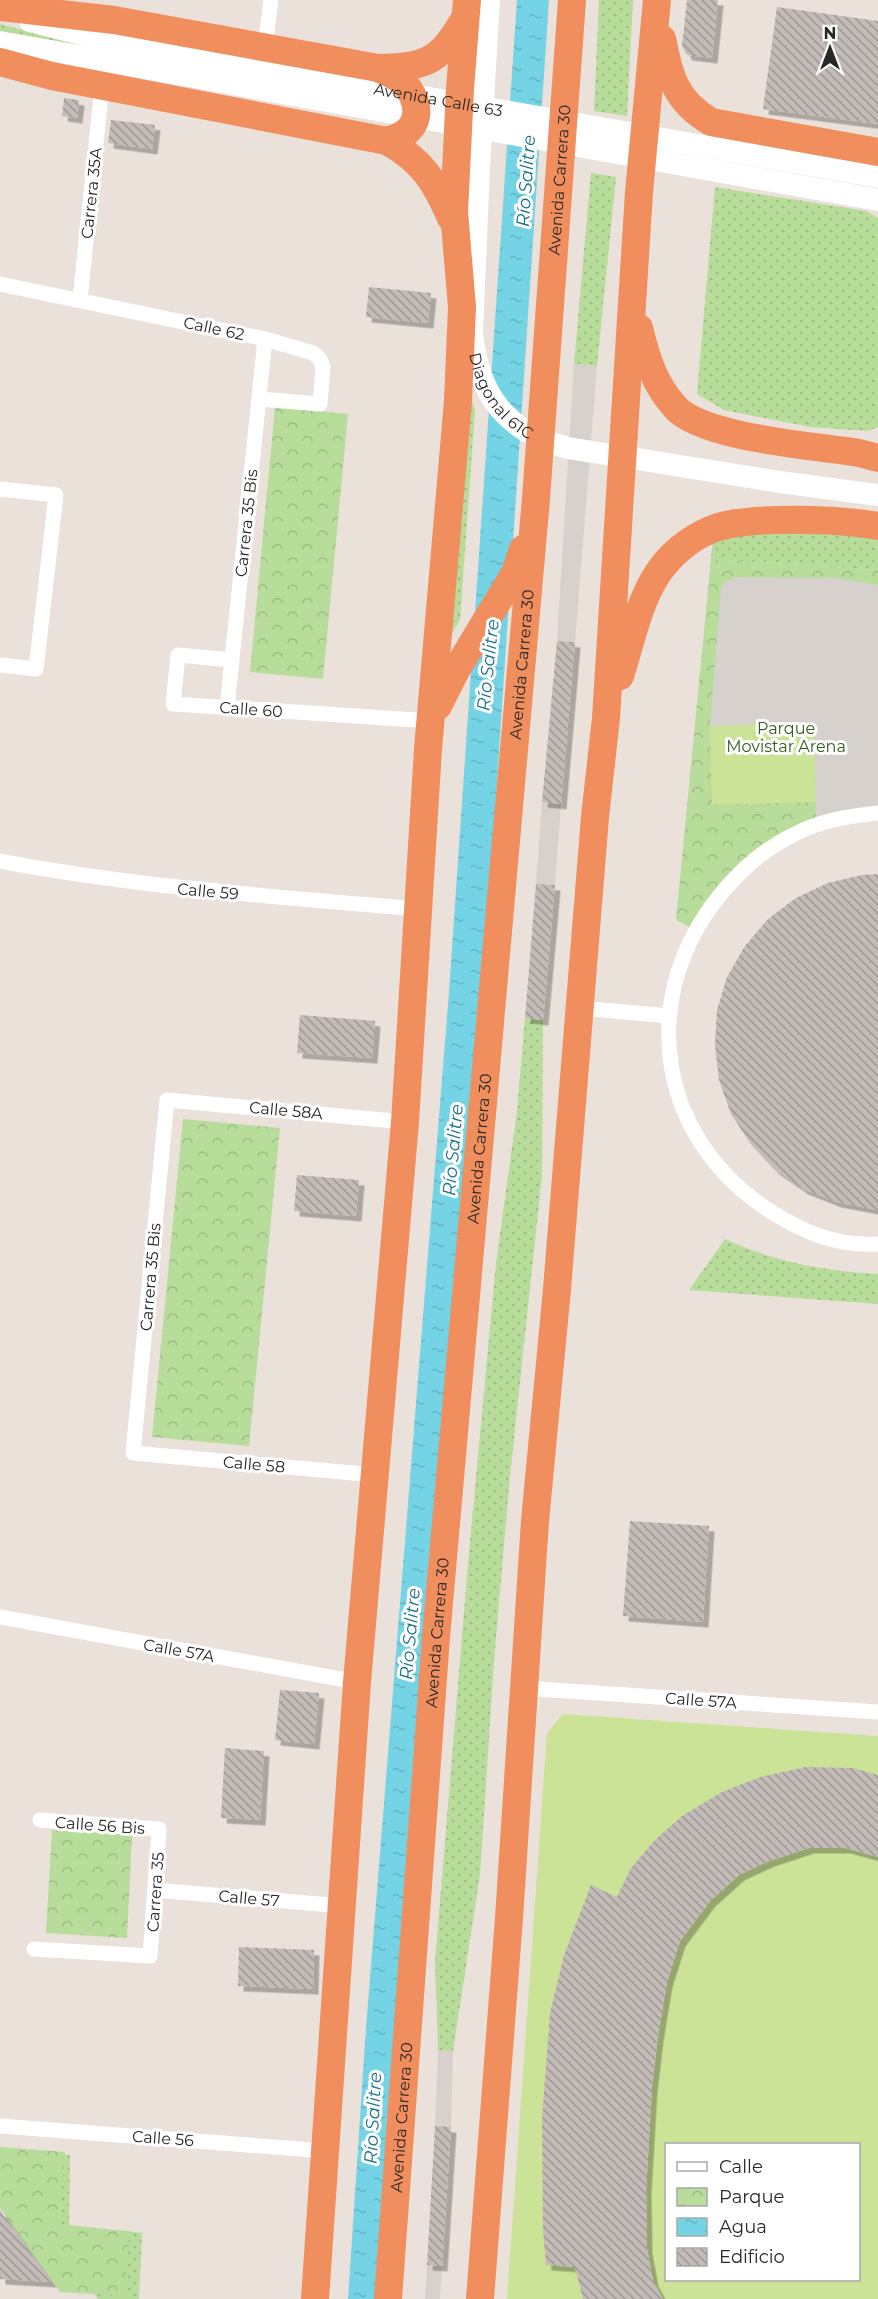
<svg xmlns="http://www.w3.org/2000/svg" width="878" height="2299" font-family="Montserrat,sans-serif">
<defs>
<pattern id="grass-dots" width="8" height="8" patternUnits="userSpaceOnUse" patternTransform="scale(1.5)"><rect width="8" height="8" fill="#b8dc9a"/><path d="M2 2h.1M6 6h.1" fill="none" stroke="#9ebd85" stroke-width="1.8" stroke-linecap="round"/></pattern>
<pattern id="park-crowns" width="20" height="18" patternUnits="userSpaceOnUse" patternTransform="scale(1.5)"><rect width="20" height="18" fill="#b8dc9a"/><path d="M2 6a3 3 0 1 1 6 0M12 15a3 3 0 1 1 6 0" fill="none" stroke="#9ebd85"/></pattern>
<pattern id="water-ripples" width="26" height="14" patternUnits="userSpaceOnUse" patternTransform="scale(1.5)"><rect width="26" height="14" fill="#74d3e4"/><path d="M2 4q2-2 4 0t4 0M15 11q2-2 4 0t4 0" fill="none" stroke="#64b5c4"/></pattern>
<pattern id="building-back-hatch" width="6" height="6" patternUnits="userSpaceOnUse" patternTransform="scale(1.5)"><rect width="6" height="6" fill="#c2bbb7"/><path d="M-1 5l2 2M0 0l6 6M5-1l2 2" fill="none" stroke="#9e9895"/></pattern>
<filter id="shadow"><feDropShadow dx="5.5" dy="5.5" stdDeviation="0" flood-color="#0004"/></filter>
</defs>
<rect width="100%" height="100%" fill="#e9e1da"/>
<g fill="url(#grass-dots)">
<path d="M 599,0 L 633,0 L 627,116 L 594,111 Z"/>
<path d="M 0,24 L 77,44 L 0,33 Z"/>
<path d="M 591,173 L 616,177 L 597,366 L 574,364 Z"/>
<path d="M 715,187 L 866,211 L 878,218 L 878,427 L 868,431 L 810,427 L 724,410 L 697,394 Z"/>
<path d="M 468,388 L 475,410 L 460,620 L 446,643 Z"/>
<path d="M 753,529 L 878,537 L 878,570 L 711,559 L 713,539 Z"/>
<path d="M 525,1018 L 543,1020 L 542,1175 L 510,1476 L 494,1661 L 480,1875 L 453,2051 L 438,2050 L 435,1962 L 468,1564 L 496,1263 L 517,1111 Z"/>
<path d="M 725,1239 C 774,1262 825,1271 878,1274 L 878,1304 L 689,1290 Z"/>
<path d="M 0,2150 L 70,2155 L 69,2225 L 142,2233 L 139,2299 L 98,2299 L 0,2173 Z"/>
</g>
<g fill="url(#park-crowns)">
<path d="M 275,407 L 348,414 L 323,679 L 250,672 Z"/>
<path d="M 711,559 L 878,570 L 878,817 L 822,826 L 748,868 L 701,933 L 676,920 Z"/>
<path d="M 183,1119 L 280,1128 L 249,1446 L 152,1437 Z"/>
<path d="M 52,1830 L 132,1835 L 127,1938 L 46,1933 Z"/>
<path d="M 0,2147 L 65,2152 L 59,2227 L 130,2231 L 124,2296 L 60,2292 L 0,2208 Z"/>
</g>
<g fill="#cbe397" fill-rule="evenodd">
<path d="M 814,723 L 816,802 L 712,805 L 710,726 Z"/>
<path d="M 563,1714 L 878,1736 L 878,2299 L 507,2299 L 547,1733 ZM 666,2144 L 858,2144 L 858,2280 L 666,2280 Z"/>
</g>
<g fill="#d6d1cd">
<path d="M 574,364 L 597,366 L 575,642 L 557,641 Z"/>
<path d="M 736,577 L 836,578 L 878,585 L 878,806 L 816,819 L 814,723 L 710,726 L 721,588 L 724,582 Z"/>
<path d="M 542,802 L 561,804 L 555,885 L 536,884 Z"/>
<path d="M 438,2050 L 453,2051 L 451,2127 L 435,2126 Z"/>
<path d="M 427,2265 L 442,2266 L 440,2299 L 425,2299 Z"/>
</g>
<path fill="url(#water-ripples)" d="M 517,0 L 549,0 L 482,1007 L 384,2299 L 348,2299 L 366,2028 L 449,992 Z"/>
<g fill="url(#building-back-hatch)" filter="url(#shadow)">
<path d="M 687,0 L 718,0 L 712,58 L 687,55 L 682,46 Z"/>
<path d="M 777,7 L 878,21 L 878,124 L 763,109 Z"/>
<path d="M 64,98 L 79,100 L 77,118 L 62,116 Z"/>
<path d="M 111,120 L 155,125 L 152,149 L 108,143 Z"/>
<path d="M 369,287 L 431,293 L 428,323 L 366,317 Z"/>
<path d="M 557,641 L 575,642 L 561,804 L 542,802 Z"/>
<path d="M 878,874 L 878,1210 L 836,1202 L 803,1189 L 774,1169 L 750,1143 L 731,1114 L 719,1080 L 715,1045 L 717,1010 L 727,977 L 745,946 L 768,919 L 796,898 L 828,883 L 862,875 Z"/>
<path d="M 536,884 L 555,885 L 543,1020 L 525,1018 Z"/>
<path d="M 300,1015 L 375,1021 L 372,1058 L 297,1053 Z"/>
<path d="M 297,1175 L 359,1180 L 356,1216 L 294,1211 Z"/>
<path d="M 630,1521 L 709,1526 L 703,1622 L 623,1616 Z"/>
<path d="M 280,1690 L 319,1693 L 314,1744 L 275,1740 Z"/>
<path d="M 225,1748 L 264,1751 L 260,1820 L 221,1818 Z"/>
<path d="M 806,1767 L 853,1768 L 878,1775 L 878,1857 L 845,1848 L 809,1848 L 769,1861 L 739,1875 L 710,1901 L 680,1941 L 667,1982 L 658,2036 L 652,2087 L 646,2189 L 647,2248 L 653,2281 L 663,2299 L 583,2299 L 575,2267 L 546,2265 L 543,2230 L 542,2119 L 550,2013 L 564,1955 L 591,1885 L 617,1897 L 631,1868 L 655,1840 L 682,1816 L 722,1792 L 760,1777 Z"/>
<path d="M 239,1947 L 314,1950 L 313,1989 L 238,1986 Z"/>
<path d="M 435,2126 L 451,2127 L 442,2266 L 427,2265 Z"/>
<path d="M 0,2210 L 51,2282 L 0,2279 Z"/>
</g>
<g fill="none" stroke-linecap="round" stroke-linejoin="round">
<g stroke="#fff" stroke-width="15">
<path d="M 265,47 L 271,0"/>
<path d="M 0,284 L 265,339 L 313,353 L 320,359 L 323,367 L 320,404 L 259,399"/>
<path d="M 80,300 L 102,86"/>
<path d="M 0,489 L 56,495 L 36,669 L 0,665"/>
<path d="M 232,660 L 178,655 L 173,704 L 431,721"/>
<path d="M 227,708 L 265,339"/>
<path d="M 878,813 C 848,816 818,821 791,836 C 759,852 734,876 713,904 C 637,1007 661,1139 767,1209 C 800,1231 838,1247 878,1244"/>
<path d="M 0,861 C 138,887 278,897 418,909"/>
<path d="M 580,1008 L 669,1016"/>
<path d="M 376,1475 L 133,1453 L 167,1100 L 405,1122"/>
<path d="M 0,1617 L 357,1682"/>
<path d="M 523,1688 L 878,1712"/>
<path d="M 155,1890 L 343,1906"/>
<path d="M 34,1949 L 150,1956 L 159,1829 L 40,1820"/>
<path d="M 0,2126 L 326,2151"/>
</g>
<g stroke="#fff" stroke-width="22">
<path id="s1" d="M 489,0 L 479,167 L 472,332 C 478,395 506,432 568,448 L 780,482 L 878,495"/>
<path id="s2" d="M 30,21 L 113,42 L 878,177"/>
<path d="M 0,42 L 878,200"/>
</g>
<g stroke="#f18e5d" stroke-width="28">
<path d="M 0,7 L 114,20 L 378,68 C 428,67 440,61 465,18"/>
<path d="M 662,39 C 670,77 675,101 711,122 L 878,152"/>
<path d="M 0,62 L 52,76 L 387,141 C 423,161 435,182 451,218"/>
<path d="M 378,68 C 384,71 391,73 396,77 C 415,89 426,118 405,133 C 400,137 392,139 387,141"/>
<path d="M 639,328 C 646,357 654,384 675,407 C 702,438 816,446 859,453 L 878,458"/>
<path d="M 620,676 C 631,642 638,603 658,573 C 670,555 689,539 710,530 C 744,515 840,519 878,526"/>
<path d="M 438,706 L 455,672 L 515,573 L 523,549"/>
<path d="M 315,2299 L 357,1682 L 405,1122 L 428,749 L 458,401 L 462,307 L 454,212 L 460,89 L 467,0"/>
<path id="s3" d="M 388,2299 L 436,1637 L 536,499 L 572,0"/>
<path d="M 480,2299 L 509,1918 L 535,1521 L 557,1289 L 595,817 L 606,718 L 639,192 L 657,0"/>
</g>
</g>
<g text-anchor="middle" stroke-width="6" stroke-linejoin="round" paint-order="stroke">
<g font-size="16" fill="#282828" stroke="#fff">
<text dy="6" stroke="none"><textPath href="#s2" startOffset="416">Avenida Calle 63</textPath></text>
<text dy="6" stroke="none"><textPath href="#s3" startOffset="2126">Avenida Carrera 30</textPath></text>
<text transform="translate(91 193) rotate(-84)" y="6">Carrera 35A</text>
<text transform="translate(214 328) rotate(12)" y="6">Calle 62</text>
<text dy="6" stroke="none"><textPath href="#s1" startOffset="405">Diagonal 61C</textPath></text>
<text transform="translate(246 523) rotate(-84)" y="6">Carrera 35 Bis</text>
<text dy="6" stroke="none"><textPath href="#s3" startOffset="1640">Avenida Carrera 30</textPath></text>
<text transform="translate(251 709) rotate(4)" y="6">Calle 60</text>
<text transform="translate(208 891) rotate(5)" y="6">Calle 59</text>
<text transform="translate(286 1110) rotate(5)" y="6">Calle 58A</text>
<text dy="6" stroke="none"><textPath href="#s3" startOffset="1154">Avenida Carrera 30</textPath></text>
<text transform="translate(150 1277) rotate(-85)" y="6">Carrera 35 Bis</text>
<text transform="translate(254 1464) rotate(5)" y="6">Calle 58</text>
<text dy="6" stroke="none"><textPath href="#s3" startOffset="668">Avenida Carrera 30</textPath></text>
<text transform="translate(179 1650) rotate(10)" y="6">Calle 57A</text>
<text transform="translate(701 1700) rotate(4)" y="6">Calle 57A</text>
<text transform="translate(100 1825) rotate(4)" y="6">Calle 56 Bis</text>
<text transform="translate(155 1892) rotate(-86)" y="6">Carrera 35</text>
<text transform="translate(249 1898) rotate(5)" y="6">Calle 57</text>
<text dy="6" stroke="none"><textPath href="#s3" startOffset="182">Avenida Carrera 30</textPath></text>
<text transform="translate(163 2138) rotate(4)" y="6">Calle 56</text>
</g>
<g font-size="16" fill="#325e1e" stroke="#fff">
<text x="786" y="734">Parque<tspan x="786" dy="18">Movistar Arena</tspan></text>
</g>
<g font-size="18" font-style="italic" fill="#17718d" stroke="#fff">
<text transform="translate(526 181) rotate(-86)" y="6">Río Salitre</text>
<text transform="translate(488 665) rotate(-84)" y="6">Río Salitre</text>
<text transform="translate(453 1150) rotate(-85)" y="6">Río Salitre</text>
<text transform="translate(410 1634) rotate(-85)" y="6">Río Salitre</text>
<text transform="translate(373 2118) rotate(-87)" y="6">Río Salitre</text>
</g>
</g>
<rect x="665" y="2143" width="195" height="138" fill="#ffffff" stroke="#a9a9a9" stroke-width="1.5"/>
<rect x="677" y="2162" width="30" height="9" fill="#ffffff" stroke="#a9a9a9" stroke-width="1.5"/>
<text x="719" y="2173" font-size="18" fill="#282828">Calle</text>
<rect x="677" y="2188" width="30" height="18" fill="url(#park-crowns)" stroke="#a9a9a9" stroke-width="1.5"/>
<text x="719" y="2203" font-size="18" fill="#282828">Parque</text>
<rect x="677" y="2218" width="30" height="18" fill="url(#water-ripples)" stroke="#a9a9a9" stroke-width="1.5"/>
<text x="719" y="2233" font-size="18" fill="#282828">Agua</text>
<rect x="677" y="2248" width="30" height="18" fill="url(#building-back-hatch)" stroke="#a9a9a9" stroke-width="1.5"/>
<text x="719" y="2263" font-size="18" fill="#282828">Edificio</text>
<g transform="translate(830 48)" stroke="#ffffff" stroke-width="4.5" paint-order="stroke">
<path d="M0-4.5L10 22L0 15L-10 22Z" fill="#282828"/>
<text y="-9" font-size="16" font-weight="bold" text-anchor="middle" fill="#282828">N</text>
</g>
</svg>
